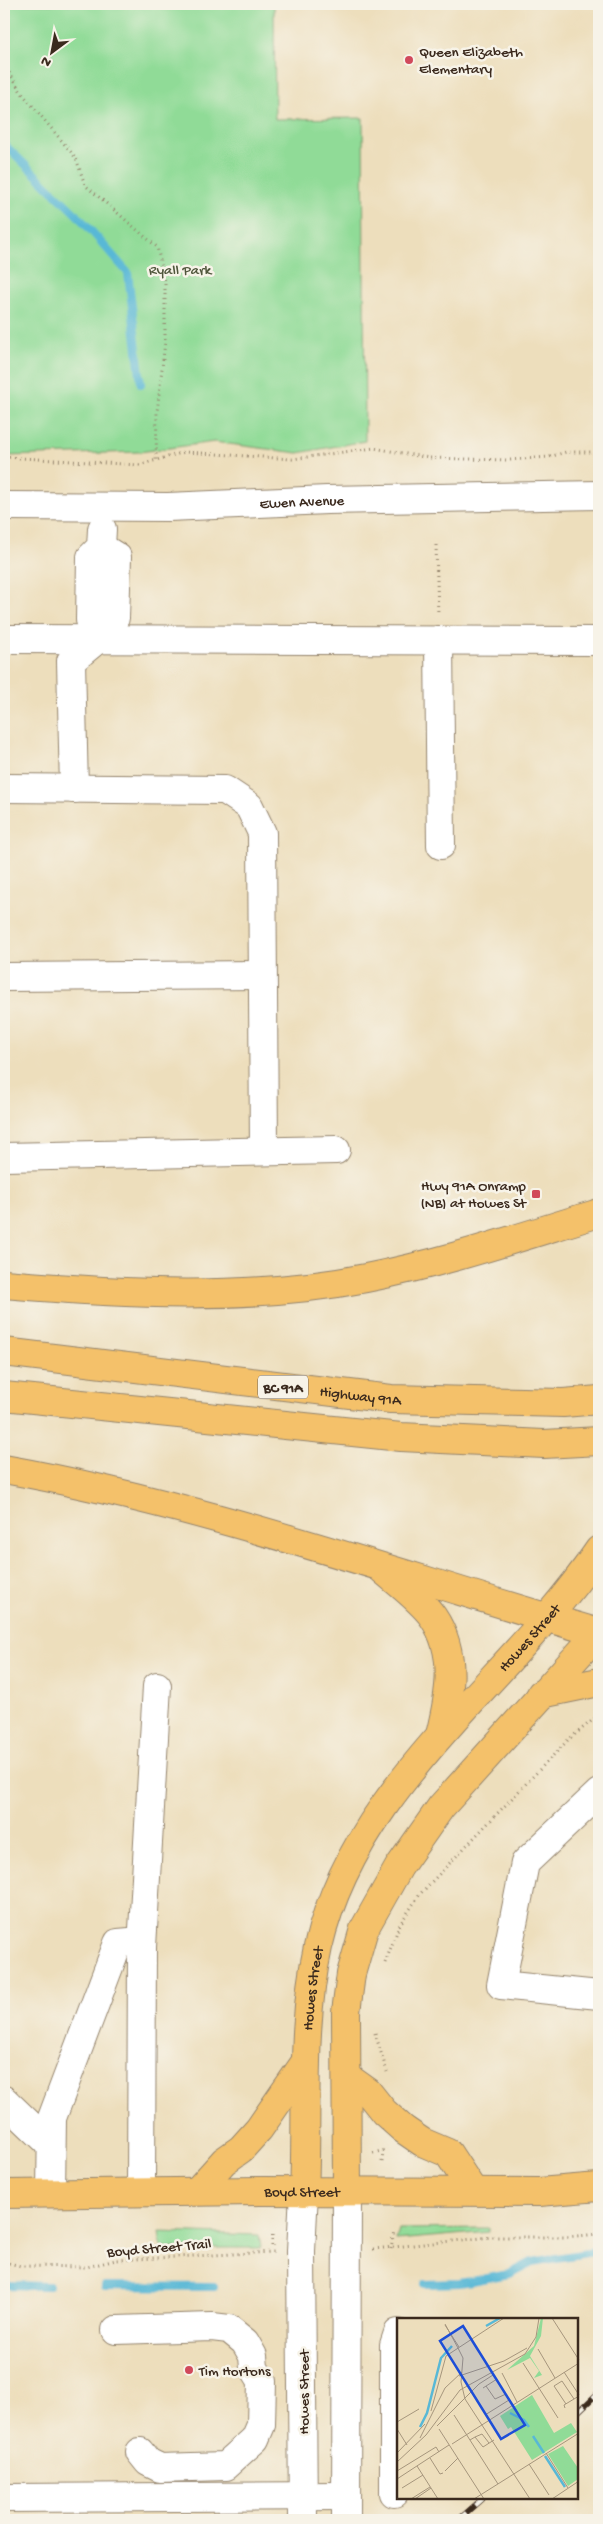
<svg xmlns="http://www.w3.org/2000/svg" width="603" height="2524" font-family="'Gochi Hand',sans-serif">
<rect width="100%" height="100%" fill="#f7f3e8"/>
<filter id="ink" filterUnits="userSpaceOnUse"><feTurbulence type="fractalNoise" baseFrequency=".02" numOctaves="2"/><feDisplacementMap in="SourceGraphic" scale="10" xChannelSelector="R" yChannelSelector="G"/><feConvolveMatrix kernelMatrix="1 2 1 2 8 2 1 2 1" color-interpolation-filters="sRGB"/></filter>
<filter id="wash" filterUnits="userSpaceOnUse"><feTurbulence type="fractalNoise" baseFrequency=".0096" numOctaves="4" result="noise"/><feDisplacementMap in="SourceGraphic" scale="20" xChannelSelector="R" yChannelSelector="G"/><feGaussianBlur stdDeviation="1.12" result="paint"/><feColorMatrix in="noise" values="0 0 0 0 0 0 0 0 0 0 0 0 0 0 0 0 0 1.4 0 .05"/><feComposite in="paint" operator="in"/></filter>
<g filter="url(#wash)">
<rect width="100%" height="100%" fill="#eddebc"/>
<g fill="#90db97" stroke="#66825a">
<path d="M 4,4 L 274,4 L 275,119 L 363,118 L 365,441 L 298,453 L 214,442 L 139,452 L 4,456 Z"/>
<path d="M 489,2228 L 489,2232 L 396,2240 L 399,2229 Z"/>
<path d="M 159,2232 L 259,2235 L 261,2248 L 161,2248 Z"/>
</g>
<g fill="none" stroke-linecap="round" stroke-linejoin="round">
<g stroke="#58b8d6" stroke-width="8">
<path d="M 4,144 L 80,218 L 128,273 L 141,384"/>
<path d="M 425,2284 L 460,2283 L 509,2274 L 532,2262 L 599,2251"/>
<path d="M 4,2285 L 49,2286"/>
<path d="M 105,2286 L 214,2287"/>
</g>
</g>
</g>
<g filter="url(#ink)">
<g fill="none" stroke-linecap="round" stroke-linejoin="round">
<g stroke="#94846d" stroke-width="30">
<g id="minor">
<path id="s1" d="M 4,506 L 168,507 L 327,500 L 599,495"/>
<path d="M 102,529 L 101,547 L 91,557 L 90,620 L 105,632"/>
<path d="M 4,639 L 599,641"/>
<path d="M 439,640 L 441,845"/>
<path d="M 4,788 L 225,790 L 249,806 L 262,833 L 264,1151"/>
<path d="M 74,789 L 71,661 L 99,638 L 115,618 L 117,557 L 101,547"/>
<path d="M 4,977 L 262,975"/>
<path d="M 4,1157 L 336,1150"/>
<path d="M 599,1793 L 525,1863 L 501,1985 L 599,1995"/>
<path d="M 4,2100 L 51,2145"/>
<path d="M 141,2192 L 142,1947 L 157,1686"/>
<path d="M 51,2193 L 52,2118 L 118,1943 L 142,1941"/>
<path d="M 116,2330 L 212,2327 L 229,2329 L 245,2342 L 253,2356 L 254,2368 L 262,2381 L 261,2425 L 255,2439 L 225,2466 L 160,2468 L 148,2462 L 140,2452"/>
<path d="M 394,2493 L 394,2345 L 398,2333"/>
<path d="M 4,2498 L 346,2496"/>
<path d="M 303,2520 L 301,2251 L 304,2192"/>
<path d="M 346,2520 L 347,2191"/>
</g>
</g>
<g stroke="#94846d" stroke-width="30">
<g id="major">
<path d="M 347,2077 L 368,2092 L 384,2112 L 403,2129 L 422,2142 L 448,2153 L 473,2191"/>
<path d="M 197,2191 L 224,2161 L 241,2149 L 259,2129 L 304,2064"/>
<path d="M 347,2191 L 346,2012 L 351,1974 L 364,1929 L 399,1867 L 441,1807 L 599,1632"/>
<path id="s2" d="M 304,2192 C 308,2110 300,2028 318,1947 C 355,1784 510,1682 599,1550"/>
<path id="s3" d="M 4,2194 L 259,2191 L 539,2192 L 599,2187"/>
</g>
</g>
<g stroke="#94846d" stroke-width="30">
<g id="highway">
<path d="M 4,1284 C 121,1294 250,1301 366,1278 C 444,1263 523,1236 599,1213"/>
<path id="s4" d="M 4,1352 L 391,1399 L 563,1403 L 599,1400"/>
<path d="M 4,1396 L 401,1437 L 544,1444 L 599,1441"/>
<path d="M 4,1469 C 206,1505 402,1576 599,1633"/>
<path d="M 383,1570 C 398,1583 422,1601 433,1617 C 458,1654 450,1694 440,1735"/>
<path d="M 541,1694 L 599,1682"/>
</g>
</g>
<g stroke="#94846d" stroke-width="3" stroke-dasharray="1 4" stroke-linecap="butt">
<path d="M 4,64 L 21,92 L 76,158 L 85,185 L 157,247 L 165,282 L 165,342 L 157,412 L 156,460"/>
<path d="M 4,457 L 139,465 L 185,452 L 292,459 L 374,448 L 429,458 L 510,460 L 549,457 L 566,452 L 599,452"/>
<path d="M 436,545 L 438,615"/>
<path d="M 385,1963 L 400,1924 L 420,1894 L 568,1740 L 599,1715"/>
<path d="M 375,2033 L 387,2072"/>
<path d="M 373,2153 L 385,2150"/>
<path d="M 382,2162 L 383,2152"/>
<path d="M 272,2235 L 272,2249"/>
<path d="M 373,2249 L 492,2237 L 565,2237 L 599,2234"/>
<path d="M 391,2249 L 394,2230"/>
<path d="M 4,2262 L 21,2266 L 87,2267 L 116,2260 L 274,2252"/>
</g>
<use href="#minor" stroke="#fff" stroke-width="28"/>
<use href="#major" stroke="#f4c16a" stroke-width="28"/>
<use href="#highway" stroke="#f4c16a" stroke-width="28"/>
<g stroke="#3b2a1e" stroke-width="5.5">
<g id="rail">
<path d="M 577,2413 L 599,2392"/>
<path d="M 458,2520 L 483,2498"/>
</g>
</g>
<use href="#rail" stroke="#f7f3e8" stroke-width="4" stroke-dasharray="11" stroke-linecap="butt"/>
</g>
</g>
<g fill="#d1495b" stroke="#f7f3e8" stroke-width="2">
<circle cx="409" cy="60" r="5"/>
<rect x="531" y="1189" width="10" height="10" rx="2.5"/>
<circle cx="189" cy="2370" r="5"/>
</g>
<g text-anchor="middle" stroke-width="5" stroke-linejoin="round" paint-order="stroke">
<rect fill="#f7f3e8" stroke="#73665b" stroke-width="1" x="258" y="1375.5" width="50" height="23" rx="4"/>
<g font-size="14" font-weight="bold" fill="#3b2a1e">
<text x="283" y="1392">BC 91A</text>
</g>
<g font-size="15" fill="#3b2a1e" stroke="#f7f3e8" text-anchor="start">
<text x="419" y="56">Queen Elizabeth<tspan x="419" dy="17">Elementary</tspan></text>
<text x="526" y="1190" text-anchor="end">Hwy 91A Onramp<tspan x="526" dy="17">(NB) at Howes St</tspan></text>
<text x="199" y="2375">Tim Hortons</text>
</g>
<g font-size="15" fill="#50563c" stroke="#f7f3e8">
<text x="180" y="274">Ryall Park</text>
</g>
<g font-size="15" fill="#3b2a1e" stroke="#f7f3e8">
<text dy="5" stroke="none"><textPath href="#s1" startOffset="298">Ewen Avenue</textPath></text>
<text dy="5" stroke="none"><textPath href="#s4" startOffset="359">Highway 91A</textPath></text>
<text dy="5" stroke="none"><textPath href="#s2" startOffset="625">Howes Street</textPath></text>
<text dy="5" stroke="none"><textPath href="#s2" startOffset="204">Howes Street</textPath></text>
<text dy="5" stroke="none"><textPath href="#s3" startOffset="298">Boyd Street</textPath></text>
<text transform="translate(159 2247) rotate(-5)" y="5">Boyd Street Trail</text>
<text transform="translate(303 2392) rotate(-90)" y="5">Howes Street</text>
</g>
</g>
<g transform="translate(397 2318)">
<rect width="181" height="181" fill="#eddebc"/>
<path d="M 144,0 L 146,0 L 144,18 L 133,38 L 145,57 L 137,60 L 142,53 L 133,40 L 110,52 L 137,28 ZM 135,77 L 157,115 L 174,105 L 180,114 L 135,142 L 114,109 L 111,111 L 103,98 ZM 166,128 L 181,150 L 181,161 L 171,168 L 151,136 Z" fill="#90db97"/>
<path fill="none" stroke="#58b8d6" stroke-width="2.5" d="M 89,8 L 103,0M 113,95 L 127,102 L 132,109M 23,109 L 30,95 L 44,40 L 55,28M 136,118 L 147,135M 148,138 L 168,169"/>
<path fill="none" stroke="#a6967d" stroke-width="1" d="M 155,0 L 182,42M 48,6 L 61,30M 48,7 L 62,29M 61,30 L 66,40 L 64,64 L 68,81M 141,31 L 158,60M 126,45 L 161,100M 167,54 L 182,77M 105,55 L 120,84M 62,58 L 107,43 L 130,30M 89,68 L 98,81 L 109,76M 86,70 L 100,61M 68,81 L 133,181M 169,86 L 157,68 L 165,63 L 177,81M 168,90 L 167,87 L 182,78M 34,93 L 49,38 L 107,0M 57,97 L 101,166M 88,97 L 112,82M 0,104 L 22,91M 40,108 L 82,66 L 96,57M 0,111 L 10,127M 42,111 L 87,181M 78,119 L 85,116 L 92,125M 23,120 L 48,70 L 65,54M 73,122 L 78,119 L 86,129 L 97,122M 55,126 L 182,45M 0,135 L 28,106M 149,135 L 171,170M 33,140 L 43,156 L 46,155M 0,144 L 29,117 L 63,72 L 128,36 L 139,19 L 142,0M 132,146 L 152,177M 20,148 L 41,181M 0,153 L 39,129 L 42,134M 48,153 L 61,140M 0,161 L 52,127M 5,170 L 26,157M 14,181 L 33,169M 18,181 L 34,170M 77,181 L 182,115M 155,181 L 182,163"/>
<path fill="#1d4ed8" fill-opacity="0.15" stroke="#1d4ed8" stroke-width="2.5" d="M 66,8 L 128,107 L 104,121 L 43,23 Z"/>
<rect width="181" height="181" fill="none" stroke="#3b2a1e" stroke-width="2.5"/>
</g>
<rect width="603" height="2524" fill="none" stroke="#f7f3e8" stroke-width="20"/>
<g transform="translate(52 52) rotate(212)" stroke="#f7f3e8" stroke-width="4" paint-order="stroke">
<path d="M0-4L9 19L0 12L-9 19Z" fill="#3b2a1e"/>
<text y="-8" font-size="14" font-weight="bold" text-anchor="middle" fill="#3b2a1e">N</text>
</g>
</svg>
